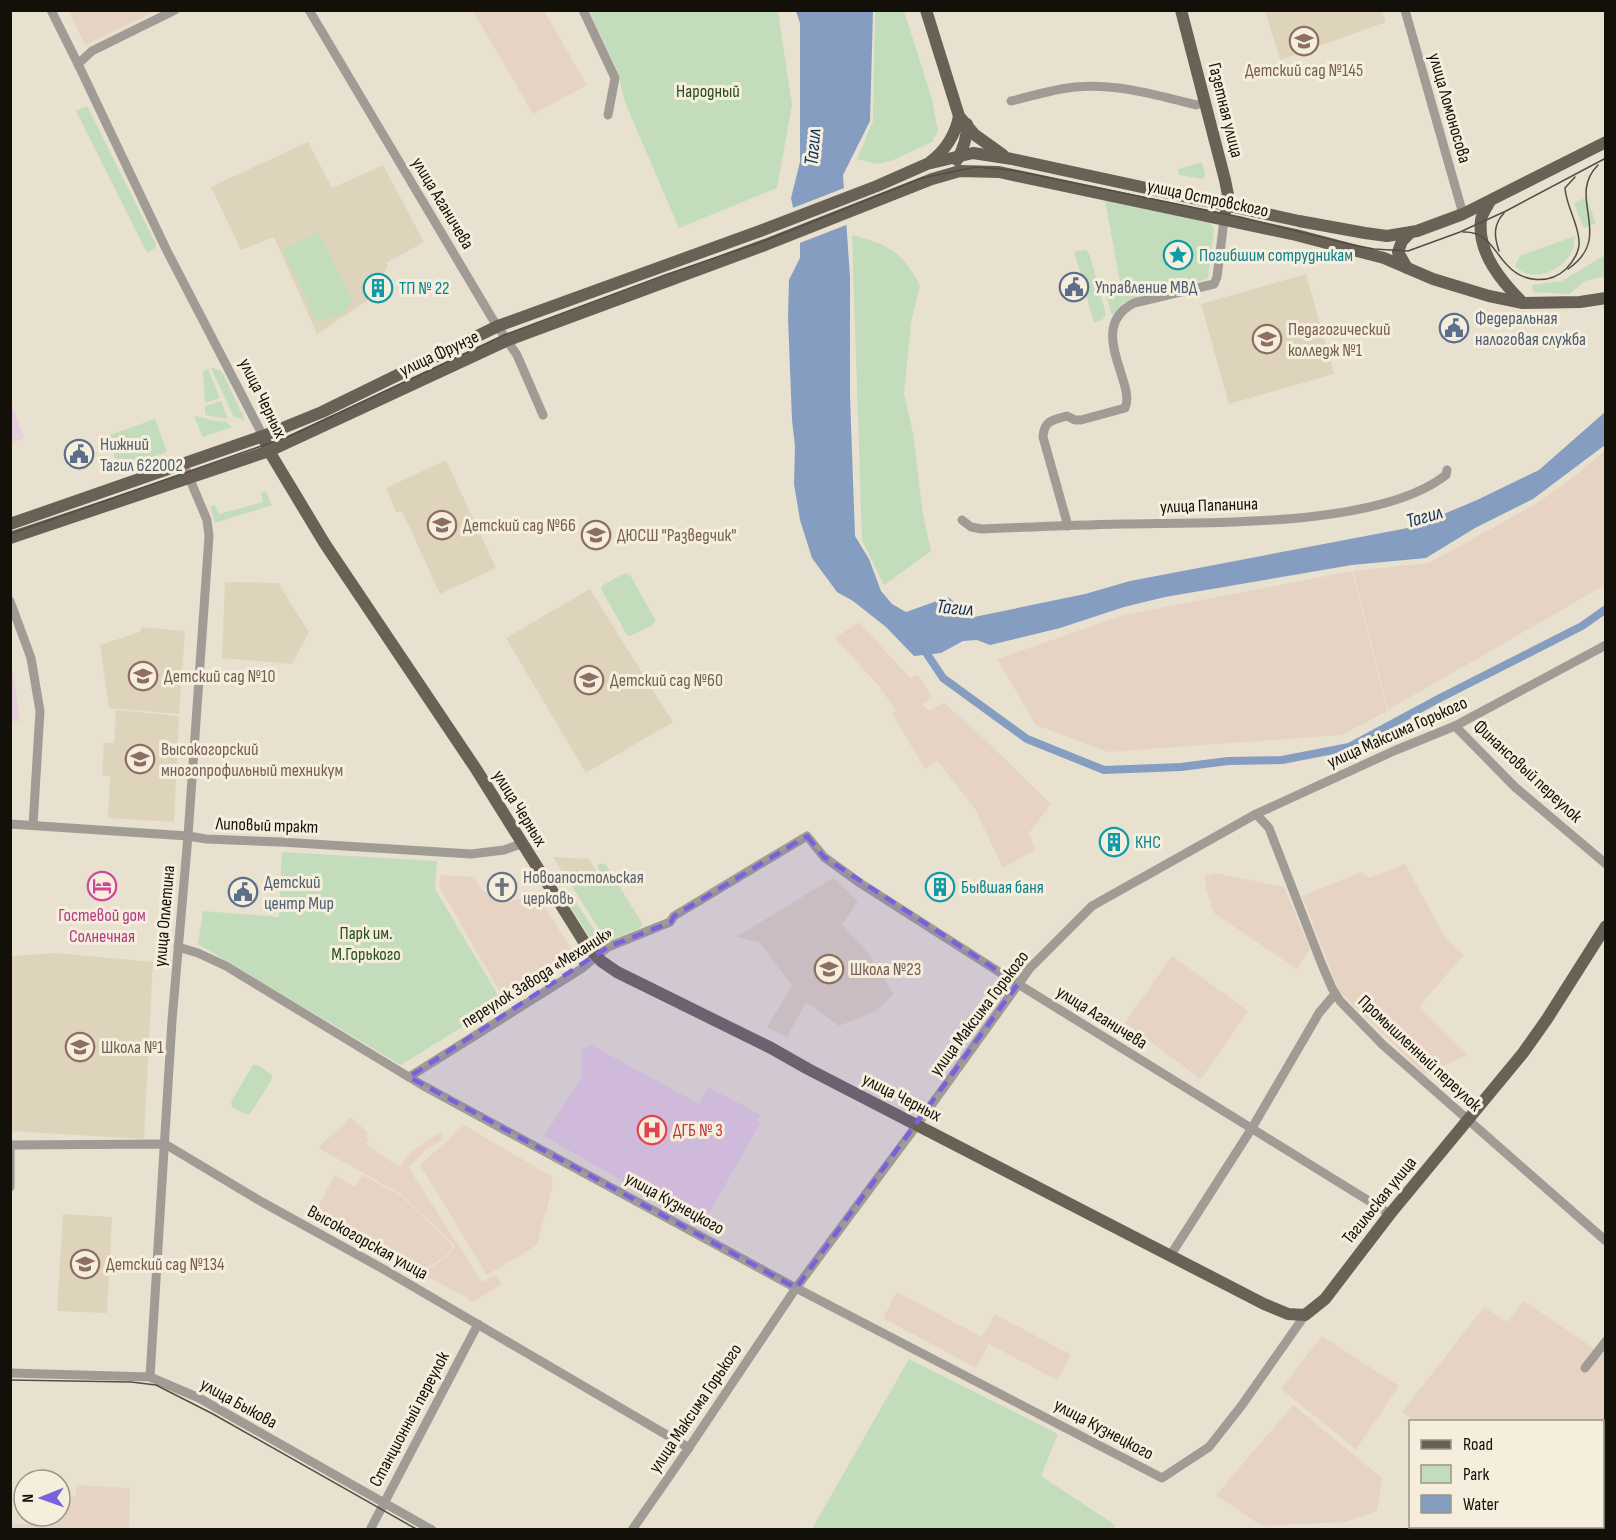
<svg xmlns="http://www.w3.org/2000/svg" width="1616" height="1540" font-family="'Sofia Sans Condensed',sans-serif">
<rect width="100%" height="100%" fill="#e8e1cf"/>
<g fill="#ded4bb">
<path d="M 1265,11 L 1382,11 L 1386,22 L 1280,60 Z"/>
<path d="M 308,142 L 332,188 L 383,165 L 424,242 L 386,263 L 388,266 L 380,281 L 371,286 L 376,295 L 317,334 L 274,237 L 241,250 L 211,187 Z"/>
<path d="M 1306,274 L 1334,374 L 1229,404 L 1201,304 Z"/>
<path d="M 446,460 L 496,568 L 440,594 L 402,511 L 396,512 L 386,488 Z"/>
<path d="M 225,582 L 278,583 L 309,632 L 292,664 L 222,658 Z"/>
<path d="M 590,589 L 673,722 L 586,773 L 506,638 Z"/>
<path d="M 141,627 L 185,631 L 179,714 L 109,708 L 100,645 L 140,632 Z"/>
<path d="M 116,710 L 179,716 L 174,822 L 108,818 L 110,776 L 102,775 L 104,743 L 114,743 Z"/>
<path d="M 553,857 L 589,859 L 599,877 L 565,876 Z"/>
<path d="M 833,878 L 858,901 L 842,925 L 867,952 L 894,994 L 876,1011 L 839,1026 L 806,1002 L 787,1037 L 767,1027 L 792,986 L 759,942 L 736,937 Z"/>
<path d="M 56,953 L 153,962 L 144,1139 L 11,1131 L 11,956 Z"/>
<path d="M 63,1214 L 112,1217 L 107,1313 L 57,1311 Z"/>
</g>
<g fill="#e6d3c4">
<path d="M 69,11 L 156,11 L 85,45 Z"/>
<path d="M 473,11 L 544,11 L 587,85 L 533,114 Z"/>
<path d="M 1605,450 L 1605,585 L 1388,710 L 1353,571 L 1429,563 L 1536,504 L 1580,472 Z"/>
<path d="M 1352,571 L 1387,711 L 1342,735 L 1108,752 L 1036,725 L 997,659 L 1124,615 Z"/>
<path d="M 859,622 L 910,678 L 918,675 L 932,697 L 922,704 L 928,711 L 944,703 L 975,730 L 1051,804 L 1029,833 L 1035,850 L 1003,868 L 975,809 L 938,761 L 925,769 L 892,714 L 896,711 L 879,686 L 835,638 Z"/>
<path d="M 1405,864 L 1446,939 L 1464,955 L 1419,1006 L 1468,1055 L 1424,1074 L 1339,991 L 1302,896 L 1362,872 L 1369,878 Z"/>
<path d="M 1216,873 L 1284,887 L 1310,949 L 1297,969 L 1214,913 L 1205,885 L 1207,884 L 1204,876 Z"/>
<path d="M 441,875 L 475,877 L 480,888 L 501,904 L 528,897 L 535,892 L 578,960 L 505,1001 L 439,886 Z"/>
<path d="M 1172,956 L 1248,1011 L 1201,1079 L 1125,1023 Z"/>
<path d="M 351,1117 L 368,1133 L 366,1137 L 369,1141 L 366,1144 L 399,1167 L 411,1152 L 440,1132 L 444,1139 L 427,1149 L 408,1167 L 482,1282 L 496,1275 L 502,1284 L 472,1302 L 464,1296 L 421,1273 L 446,1258 L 455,1246 L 401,1194 L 318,1148 Z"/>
<path d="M 464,1125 L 551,1176 L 553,1184 L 537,1245 L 487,1275 L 420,1165 Z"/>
<path d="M 335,1175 L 355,1187 L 362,1175 L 400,1195 L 453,1246 L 445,1257 L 419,1272 L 315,1212 Z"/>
<path d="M 897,1292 L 982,1337 L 995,1314 L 1071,1355 L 1057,1380 L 989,1344 L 976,1368 L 883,1318 Z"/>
<path d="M 1524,1301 L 1605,1356 L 1606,1449 L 1603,1452 L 1602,1422 L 1415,1422 L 1402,1412 L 1484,1307 L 1507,1322 Z"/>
<path d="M 1322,1336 L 1399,1386 L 1356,1449 L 1281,1389 Z"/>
<path d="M 1293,1405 L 1382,1478 L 1377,1511 L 1345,1522 L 1262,1526 L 1216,1495 Z"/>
<path d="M 76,1485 L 130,1488 L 129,1529 L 11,1529 L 11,1523 L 42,1526 L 43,1516 L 60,1516 L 60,1496 L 76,1497 Z"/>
</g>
<g fill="#e6d0dd">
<path d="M 11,402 L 24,438 L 11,444 L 10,444 Z"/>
<path d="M 10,660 L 11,660 L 20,721 L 11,721 Z"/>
<path d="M 591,1045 L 699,1104 L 708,1087 L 761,1115 L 757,1120 L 760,1123 L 702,1226 L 544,1136 L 581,1079 L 582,1050 Z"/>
</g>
<g fill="#c3dcbc">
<path d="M 589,11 L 778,11 L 792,105 L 777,188 L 679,228 L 625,102 L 618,72 Z"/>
<path d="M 875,11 L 904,11 L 932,99 L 938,131 L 932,142 L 893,160 L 877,164 L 857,159 L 873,121 Z"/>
<path d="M 87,106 L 156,244 L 155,248 L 147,253 L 76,111 Z"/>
<path d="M 1202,162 L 1205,174 L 1203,179 L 1179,175 L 1178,169 Z"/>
<path d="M 1586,197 L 1596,223 L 1584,228 L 1574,204 Z"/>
<path d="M 1105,200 L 1210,223 L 1214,229 L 1208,278 L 1204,280 L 1123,303 L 1117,314 L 1112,315 L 1106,294 L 1120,282 Z"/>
<path d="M 319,232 L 352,300 L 345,313 L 325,320 L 316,321 L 283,250 Z"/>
<path d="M 852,235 C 889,245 902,251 920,286 L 911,323 L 904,394 L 913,433 L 923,515 L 931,551 L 884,585 L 862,540 Z"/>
<path d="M 1575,236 C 1574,241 1574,247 1572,251 C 1563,271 1531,284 1515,266 L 1520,256 Z"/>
<path d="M 1086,250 L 1090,256 L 1106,315 L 1102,320 L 1094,323 L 1084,286 L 1088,286 L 1086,277 L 1084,276 L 1082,278 L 1074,251 Z"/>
<path d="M 1605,255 L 1605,276 L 1585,281 L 1569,294 L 1533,292 L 1532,285 L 1562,281 Z"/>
<path d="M 211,368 L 220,370 L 223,374 L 245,420 L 234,417 Z"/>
<path d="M 208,369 L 220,398 L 205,403 L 203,371 Z"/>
<path d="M 221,401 L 228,419 L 205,415 L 205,406 Z"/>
<path d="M 194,416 C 203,417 218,423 225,421 L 232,427 L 203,437 Z"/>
<path d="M 155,419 L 167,452 L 119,469 L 107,436 Z"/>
<path d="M 266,491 L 272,505 L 215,523 L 210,506 L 215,505 L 219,514 L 263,502 L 261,493 Z"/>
<path d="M 625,573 L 630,575 L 656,621 L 651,626 L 630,636 L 627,635 L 601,589 L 603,585 Z"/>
<path d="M 282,852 L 437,861 L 435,889 L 502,1002 L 401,1065 L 198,944 L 203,911 L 279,917 Z"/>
<path d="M 602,863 L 606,865 L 642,923 L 642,926 L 638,929 L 609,941 L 605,939 L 567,878 C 579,877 588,880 600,878 L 601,874 L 597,866 Z"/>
<path d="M 575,901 L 604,945 L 602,947 L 593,942 L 570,906 Z"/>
<path d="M 253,1065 L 257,1065 L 271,1074 L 272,1079 L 250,1114 L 245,1114 L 232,1107 L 231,1102 Z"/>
<path d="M 909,1359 L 1058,1434 L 1041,1476 L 1115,1525 L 1113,1529 L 812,1529 Z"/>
</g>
<path fill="#849dc0" d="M 796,11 L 873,11 L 870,121 L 843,175 L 850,277 L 850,396 L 855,536 L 869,559 L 881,591 L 892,604 L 906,612 L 948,597 L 974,617 L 1085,594 L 1130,581 L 1413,527 L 1477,500 L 1539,470 L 1605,412 L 1605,445 L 1533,499 L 1475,528 L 1426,558 L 1352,565 L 1165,597 L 1124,607 L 1060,628 L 990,645 L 977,640 L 963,641 L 941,653 L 914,656 L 886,627 L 853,601 L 837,592 L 812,558 L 800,520 L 794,484 L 795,446 L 792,420 L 788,318 L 789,280 L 800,258 L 800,240 L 791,198 L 800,162 L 800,23 Z"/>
<path fill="#e8e1cf" d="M 847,187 L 849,224 L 797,244 L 790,209 Z"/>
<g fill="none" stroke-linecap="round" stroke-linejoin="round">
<path stroke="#849dc0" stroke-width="8" d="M 921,645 L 943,678 L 1027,739 L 1104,770 L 1181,767 L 1228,761 L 1282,760 L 1349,747 L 1440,698 L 1582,626 L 1606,609"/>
<g stroke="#a09b94" stroke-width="9">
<path d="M 51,10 L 78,64 L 167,251 L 263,436"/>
<path d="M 309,10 L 492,318 L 517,355 L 543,415"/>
<path d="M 583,10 L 615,78 L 608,115"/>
<path d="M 1405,10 L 1463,214"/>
<path d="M 78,64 L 92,51 L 175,10"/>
<path d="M 1011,101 C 1032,96 1054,89 1075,87 C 1116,83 1157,95 1196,105 L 1205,102"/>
<path d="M 962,520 L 971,527 L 982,529 C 1029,527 1075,525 1122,524 C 1207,522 1379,528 1446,475 L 1447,470"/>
<path d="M 1068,526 L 1043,437 C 1044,420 1053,420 1067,416 L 1075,420 L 1081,420 L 1125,408 C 1137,384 1085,328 1134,303 L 1214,284 L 1217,277 L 1224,220"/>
<path d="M 10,601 L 31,658 L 40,711 L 33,825"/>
<path d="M 1455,726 L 1515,787 L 1606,864"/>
<path d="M 1256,814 L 1269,828 L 1322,965 L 1332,988 L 1340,1001 L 1383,1045 L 1606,1241"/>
<path d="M 10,824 L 188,836 L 206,839 L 281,842 L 471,854 L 504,850 L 521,844"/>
<path d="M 178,947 L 198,953 L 226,966 L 422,1085 L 796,1288 L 1162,1478 L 1209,1447 L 1242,1405 L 1305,1315"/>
<path d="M 409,1077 L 581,969 L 608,947 L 670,922 L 674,916 L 807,836 L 824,857 L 860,883 L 1018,984 L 1390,1214"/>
<path d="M 10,1145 L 165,1144 L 262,1202 L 385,1270 L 689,1448"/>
<path d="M 10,1150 L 10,1187"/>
<path d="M 1170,1256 L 1252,1128 L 1319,1013 L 1335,994"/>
<path d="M 1585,1368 L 1606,1341"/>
<path d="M 10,1373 L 150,1377 L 199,1398 L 432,1530"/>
<path d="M 150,1377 L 172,1020 L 188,836 L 209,536 L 207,520 L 183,463"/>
<path d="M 370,1530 L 478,1324"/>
<path d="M 632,1530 L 684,1455 L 796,1288 L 917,1125 L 1030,968 L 1092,906 L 1256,814 L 1396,750 L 1455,726 L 1606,645"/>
</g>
<g stroke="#6a6156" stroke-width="12">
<path d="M 926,10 L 959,116 L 975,135 L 1003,155"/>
<path d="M 1181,10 L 1225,180 L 1228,195 L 1226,210"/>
<path d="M 957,160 C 964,148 967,138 967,124"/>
<path d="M 930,162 C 945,151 956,134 959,116"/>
<path d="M 1489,203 C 1486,208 1482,214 1481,220 C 1477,253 1502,282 1523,303"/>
<path d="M 1407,268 L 1398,252 L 1402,241 L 1411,232"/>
<path d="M 263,436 L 269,451 L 325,544 L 476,769 L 586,945 L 601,961 L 617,972 L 771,1048 L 808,1069 L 1264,1304 L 1288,1314 L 1305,1315 L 1325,1299 L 1390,1214 L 1523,1053 L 1547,1019 L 1606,926"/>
<path d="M 10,524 L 263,436 L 322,412 L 498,326 L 760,231 L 877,186 L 927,164 L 973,153 L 1012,159 L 1299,221 L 1365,233 L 1387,236 L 1417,231 L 1463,214 L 1606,142"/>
<path d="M 10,538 L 269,451 L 508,340 L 765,245 L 932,179 L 960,171 L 999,172 L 1296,235 L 1384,258 L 1433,279 L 1489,296 L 1523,303 L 1580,302 L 1606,298"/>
</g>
<g stroke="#524e44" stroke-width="1.5">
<path d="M 1463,232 C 1488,231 1493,251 1508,266 C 1523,282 1549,285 1566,269 C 1573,262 1580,251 1579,241 C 1578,222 1566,206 1565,188 L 1575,177"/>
<path d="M 1499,251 C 1494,236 1493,225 1504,213"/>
<path d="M 1568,269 C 1616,236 1565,198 1598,165"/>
<path d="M 10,534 L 290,436 L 504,335 L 665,275 L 764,241 L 922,178 L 976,167 L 1011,170 L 1240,217 L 1353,245 L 1374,249 L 1408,251 L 1460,232 L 1506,211 L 1606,158"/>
<path d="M 10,1380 L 131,1382 L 156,1385 L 213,1414 L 418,1530"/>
</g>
</g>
<path fill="#7662dd" fill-opacity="0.2" stroke="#7662dd" stroke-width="4.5" stroke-dasharray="12 8" stroke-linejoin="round" d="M 807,836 L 824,857 L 1018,984 L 796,1288 L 409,1077 L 608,947 L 671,922 L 674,916 Z"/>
<defs>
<g id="school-ring" transform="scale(1.5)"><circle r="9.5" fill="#f5eedc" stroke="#8d6e63" stroke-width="1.5"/><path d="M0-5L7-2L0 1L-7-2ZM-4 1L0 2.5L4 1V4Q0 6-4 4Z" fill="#8d6e63"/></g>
<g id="sight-ring" transform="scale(1.5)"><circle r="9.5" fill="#f5eedc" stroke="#0f9aa8" stroke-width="1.5"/><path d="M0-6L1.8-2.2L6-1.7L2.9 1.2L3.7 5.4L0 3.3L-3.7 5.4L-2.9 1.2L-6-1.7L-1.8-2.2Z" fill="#0f9aa8"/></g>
<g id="civic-ring" transform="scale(1.5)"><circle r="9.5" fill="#f5eedc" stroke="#5c6f8a" stroke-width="1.5"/><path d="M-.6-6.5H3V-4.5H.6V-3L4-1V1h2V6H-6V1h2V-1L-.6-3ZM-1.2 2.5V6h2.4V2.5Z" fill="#5c6f8a"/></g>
<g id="building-ring" transform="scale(1.5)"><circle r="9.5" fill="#f5eedc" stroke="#0f9aa8" stroke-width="1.5"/><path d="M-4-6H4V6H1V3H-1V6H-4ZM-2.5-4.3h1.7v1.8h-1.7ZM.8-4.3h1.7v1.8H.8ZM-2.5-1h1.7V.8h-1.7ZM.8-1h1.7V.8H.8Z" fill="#0f9aa8"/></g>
<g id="university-ring" transform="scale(1.5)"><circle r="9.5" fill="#f5eedc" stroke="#8d6e63" stroke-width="1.5"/><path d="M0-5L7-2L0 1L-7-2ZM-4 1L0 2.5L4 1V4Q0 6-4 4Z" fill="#8d6e63"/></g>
<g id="hotel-ring" transform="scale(1.5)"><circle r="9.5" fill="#f5eedc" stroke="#d1479c" stroke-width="1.5"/><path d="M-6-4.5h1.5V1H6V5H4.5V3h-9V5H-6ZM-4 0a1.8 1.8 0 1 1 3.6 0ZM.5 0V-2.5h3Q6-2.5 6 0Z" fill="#d1479c"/></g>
<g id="church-ring" transform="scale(1.5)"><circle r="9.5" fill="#f5eedc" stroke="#6b7280" stroke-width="1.5"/><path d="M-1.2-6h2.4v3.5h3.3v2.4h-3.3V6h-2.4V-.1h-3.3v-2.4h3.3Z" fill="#6b7280"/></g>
<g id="hospital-ring" transform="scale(1.5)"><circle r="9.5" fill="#f5eedc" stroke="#e0444e" stroke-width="1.5"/><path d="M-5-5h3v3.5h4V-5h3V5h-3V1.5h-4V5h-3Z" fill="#e0444e"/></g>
</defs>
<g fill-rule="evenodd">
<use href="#school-ring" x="1304" y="41"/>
<use href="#sight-ring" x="1178" y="255"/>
<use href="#civic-ring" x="1074" y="287"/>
<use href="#building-ring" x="378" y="288"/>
<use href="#civic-ring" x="1454" y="328"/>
<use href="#university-ring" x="1267" y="339"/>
<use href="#civic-ring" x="79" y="454"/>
<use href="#school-ring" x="442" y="525"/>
<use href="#school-ring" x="596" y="535"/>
<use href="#school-ring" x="143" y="676"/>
<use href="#school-ring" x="589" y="680"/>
<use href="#university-ring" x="140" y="759"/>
<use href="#building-ring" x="1114" y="842"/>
<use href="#hotel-ring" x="102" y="886"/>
<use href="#church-ring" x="502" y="887"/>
<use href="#building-ring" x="940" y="887"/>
<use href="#civic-ring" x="243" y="892"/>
<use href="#school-ring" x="829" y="969"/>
<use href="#school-ring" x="80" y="1047"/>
<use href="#hospital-ring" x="652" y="1130"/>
<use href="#school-ring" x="85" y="1264"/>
</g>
<g text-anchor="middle" stroke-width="6" stroke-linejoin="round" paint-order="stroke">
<g font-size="18" fill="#785e54" stroke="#f5eedc" text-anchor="start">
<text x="1304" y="76" text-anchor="middle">Детский сад №145</text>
<text x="1288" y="335">Педагогический<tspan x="1288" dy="21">колледж №1</tspan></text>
<text x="463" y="531">Детский сад №66</text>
<text x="617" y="541">ДЮСШ "Разведчик"</text>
<text x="164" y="682">Детский сад №10</text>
<text x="610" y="686">Детский сад №60</text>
<text x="161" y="755">Высокогорский<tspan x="161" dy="21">многопрофильный техникум</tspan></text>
<text x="850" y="975">Школа №23</text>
<text x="101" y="1053">Школа №1</text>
<text x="106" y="1270">Детский сад №134</text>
</g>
<g font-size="18" fill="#264e1d" stroke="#f5eedc">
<text x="708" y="97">Народный</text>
<text x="366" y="939">Парк им.<tspan x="366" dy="21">М.Горького</tspan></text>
</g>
<g font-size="18" fill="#13100a" stroke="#f5eedc">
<text transform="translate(1450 108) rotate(74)" y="6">улица Ломоносова</text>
<text transform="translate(1226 110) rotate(76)" y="6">Газетная улица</text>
<text transform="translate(1208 198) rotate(12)" y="6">улица Островского</text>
<text transform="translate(443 203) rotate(59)" y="6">улица Аганичева</text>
<text transform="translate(439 353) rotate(-25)" y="6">улица Фрунзе</text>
<text transform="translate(263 398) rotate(64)" y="6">улица Черных</text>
<text transform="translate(1209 505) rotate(-2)" y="6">улица Папанина</text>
<text transform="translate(1397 732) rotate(-24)" y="6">улица Максима Горького</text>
<text transform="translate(1528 771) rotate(43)" y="6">Финансовый переулок</text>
<text transform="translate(520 808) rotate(58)" y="6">улица Черных</text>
<text transform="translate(267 825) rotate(2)" y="6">Липовый тракт</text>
<text transform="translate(164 916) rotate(-85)" y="6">улица Оплетина</text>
<text transform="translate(537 977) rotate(-32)" y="6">переулок Завода «Механик»</text>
<text transform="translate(979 1013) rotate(-53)" y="6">улица Максима Горького</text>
<text transform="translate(1102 1017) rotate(32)" y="6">улица Аганичева</text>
<text transform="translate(1420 1053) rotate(43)" y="6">Промышленный переулок</text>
<text transform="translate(902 1097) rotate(27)" y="6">улица Черных</text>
<text transform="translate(1379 1200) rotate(-51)" y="6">Тагильская улица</text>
<text transform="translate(675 1203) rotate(29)" y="6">улица Кузнецкого</text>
<text transform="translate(368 1242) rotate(29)" y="6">Высокогорская улица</text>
<text transform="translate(239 1403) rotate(29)" y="6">улица Быкова</text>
<text transform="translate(695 1408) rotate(-56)" y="6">улица Максима Горького</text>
<text transform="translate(409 1419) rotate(-62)" y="6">Станционный переулок</text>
<text transform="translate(1104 1429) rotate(28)" y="6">улица Кузнецкого</text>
</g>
<g font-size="18" fill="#0d838f" stroke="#f5eedc" text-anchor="start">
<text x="1199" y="261">Погибшим сотрудникам</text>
<text x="399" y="294">ТП № 22</text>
<text x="1135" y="848">КНС</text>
<text x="961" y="893">Бывшая баня</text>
</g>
<g font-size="18" fill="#4e5e75" stroke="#f5eedc" text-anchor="start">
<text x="1095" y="293">Управление МВД</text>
<text x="1475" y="324">Федеральная<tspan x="1475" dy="21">налоговая служба</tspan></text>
<text x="100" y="450">Нижний<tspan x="100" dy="21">Тагил 622002</tspan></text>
<text x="264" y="888">Детский<tspan x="264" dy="21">центр Мир</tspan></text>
</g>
<g font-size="18" fill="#5b616d" stroke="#f5eedc" text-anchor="start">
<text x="523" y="883">Новоапостольская<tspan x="523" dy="21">церковь</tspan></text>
</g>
<g font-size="18" fill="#b23c85" stroke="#f5eedc">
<text x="102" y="921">Гостевой дом<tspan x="102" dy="21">Солнечная</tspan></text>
</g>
<g font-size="18" fill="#be3a42" stroke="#f5eedc" text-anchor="start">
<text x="673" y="1136">ДГБ № 3</text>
</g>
<g font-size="20" font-style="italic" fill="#10315e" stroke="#f5eedc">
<text transform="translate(812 147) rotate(-85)" y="7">Тагил</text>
<text transform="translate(1424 516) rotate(-16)" y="7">Тагил</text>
<text transform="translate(955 607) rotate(5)" y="7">Тагил</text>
</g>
</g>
<rect width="1616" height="1540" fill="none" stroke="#13100a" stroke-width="24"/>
<rect x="1409" y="1420" width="195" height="108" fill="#f5eedc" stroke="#9b9588" stroke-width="1.5"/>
<rect x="1421" y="1440" width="30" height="9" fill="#6a6156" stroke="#9b9588" stroke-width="1.5"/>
<text x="1463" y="1450" font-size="18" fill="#13100a">Road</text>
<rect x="1421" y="1465" width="30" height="18" fill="#c3dcbc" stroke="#9b9588" stroke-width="1.5"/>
<text x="1463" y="1480" font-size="18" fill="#13100a">Park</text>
<rect x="1421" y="1495" width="30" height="18" fill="#849dc0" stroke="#9b9588" stroke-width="1.5"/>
<text x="1463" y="1510" font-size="18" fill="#13100a">Water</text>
<g transform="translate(42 1498) rotate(269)"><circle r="28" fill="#f5eedc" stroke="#9b9588" stroke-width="1.5"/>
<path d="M0-4.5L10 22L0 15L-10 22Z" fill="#7662dd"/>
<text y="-9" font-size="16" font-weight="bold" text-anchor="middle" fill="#13100a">N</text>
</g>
</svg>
